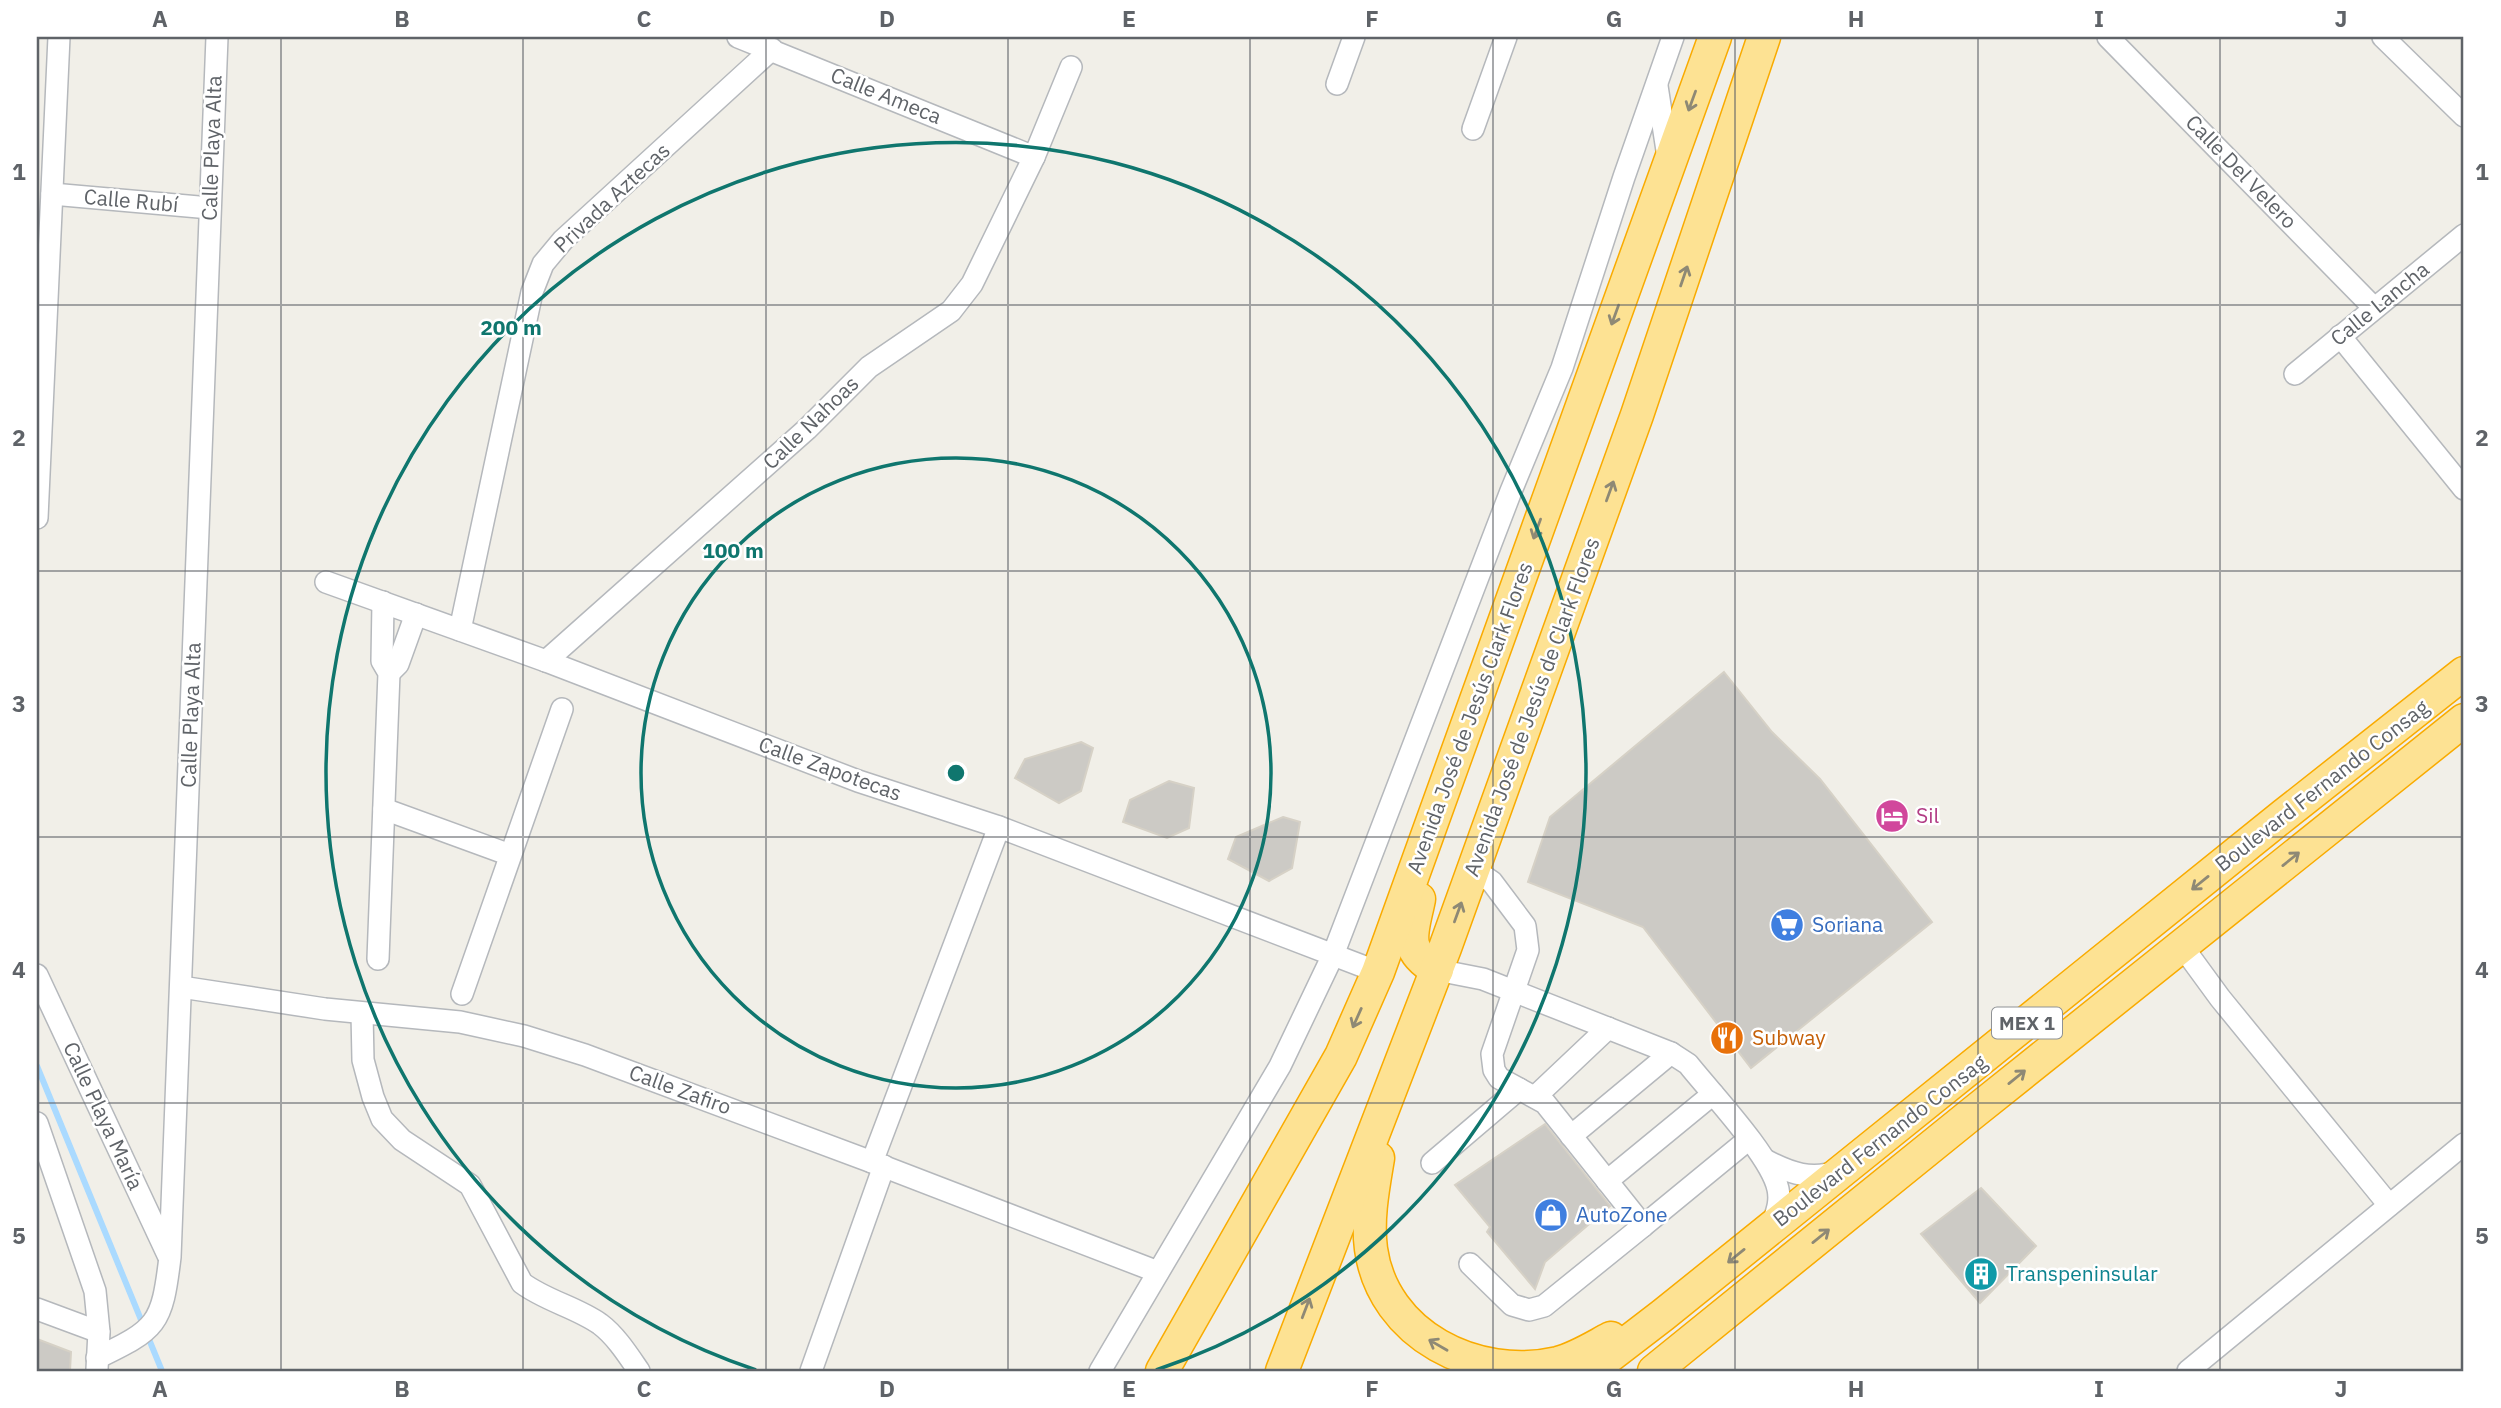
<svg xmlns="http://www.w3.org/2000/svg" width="2501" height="1408" font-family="'IBM Plex Sans',sans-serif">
<rect width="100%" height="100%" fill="#f1efe8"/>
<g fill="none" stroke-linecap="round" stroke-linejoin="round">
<path stroke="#aadaff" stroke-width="6" d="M 37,1066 L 162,1371"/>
</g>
<g fill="#cccac5" stroke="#d6d1c6" stroke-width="2">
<path d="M 1724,672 L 1772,732 L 1820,779 L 1932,922 L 1751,1068 L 1643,927 L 1528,882 L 1550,817 Z"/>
<path d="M 1081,742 L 1093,748 L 1081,791 L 1059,803 L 1015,778 L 1025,759 Z"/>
<path d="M 1169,781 L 1194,788 L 1189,828 L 1167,838 L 1123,822 L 1130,800 Z"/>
<path d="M 1283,817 L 1300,822 L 1292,868 L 1269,881 L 1228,859 L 1236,837 Z"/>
<path d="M 1545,1124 L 1610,1206 L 1545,1262 L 1535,1289 L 1487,1232 L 1490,1227 L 1455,1185 Z"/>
<path d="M 1981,1188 L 2036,1246 L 1980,1303 L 1921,1234 Z"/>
<path d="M 37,1339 L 71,1352 L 70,1371 L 37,1371 Z"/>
</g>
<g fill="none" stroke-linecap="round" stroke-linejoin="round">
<g stroke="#b5b8bc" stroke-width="24">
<g id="minor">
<path d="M 738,37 L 1034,157"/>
<path d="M 2108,37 L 2374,308"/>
<path d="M 2383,37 L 2464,116"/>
<path d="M 1337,84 L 1354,37"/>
<path d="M 1657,86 L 1668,157"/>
<path d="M 1473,129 L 1506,37"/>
<path d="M 52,194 L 210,208"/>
<path d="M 2340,336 L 2464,489"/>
<path d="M 2295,374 L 2464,235"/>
<path d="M 37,518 L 59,37"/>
<path d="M 326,582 L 546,661 L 858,781 L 999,827 L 1378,972"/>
<path d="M 460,630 L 532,292 L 543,264 L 563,240 L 772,49"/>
<path d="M 546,661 L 807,429 L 869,367 L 951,311 L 972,284 L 1034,157 L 1071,67"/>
<path d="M 389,673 L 398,664 L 416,614"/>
<path d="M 384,809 L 510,855"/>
<path d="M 1473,869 L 1492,882 L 1525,926 L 1528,950 L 1492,1054 L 1494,1070 L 1499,1078 L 1545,1103 L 1643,1226 L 1749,1139"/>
<path d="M 2182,946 L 2220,998 L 2389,1205"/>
<path d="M 378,959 L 389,673 L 382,661 L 383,602"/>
<path d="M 1437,970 L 1483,979 L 1671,1053 L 1688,1064 C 1711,1093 1771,1156 1778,1189 C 1781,1203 1776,1213 1772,1226"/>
<path d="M 37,975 L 168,1255"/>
<path d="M 181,987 L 325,1009 L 460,1022 L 524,1036 L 585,1055 L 872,1162 L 1158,1272"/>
<path d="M 462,994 L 562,709"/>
<path d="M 362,1013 L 363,1060 L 373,1097 L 382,1119 L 402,1140 L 470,1185 L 522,1283 C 546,1301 576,1307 600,1324 C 616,1336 628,1355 639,1371"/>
<path d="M 1535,1097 L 1608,1028"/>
<path d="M 37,1123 L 95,1291 L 99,1332 L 97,1369"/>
<path d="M 1571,1136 L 1671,1053"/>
<path d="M 1767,1161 C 1790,1173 1812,1181 1838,1171"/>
<path d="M 872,1162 L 999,827"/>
<path d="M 1432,1163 L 1519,1089"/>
<path d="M 1607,1181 L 1713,1094"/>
<path d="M 1470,1264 L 1512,1305 L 1529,1310 L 1544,1306 L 1643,1226"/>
<path d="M 37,1309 L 99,1332"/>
<path d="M 97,1358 C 157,1329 162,1325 170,1257 L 217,37"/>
<path d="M 811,1371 L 884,1166"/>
<path d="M 1100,1371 L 1280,1066 L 1333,955 L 1511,491 L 1562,368 L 1624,177 L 1673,37"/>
<path d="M 2188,1371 L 2464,1144"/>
</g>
</g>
<g stroke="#f9ab00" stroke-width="35">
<g id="highway">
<path d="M 1419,899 C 1412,934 1402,950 1437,970"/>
<path d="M 1378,1158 C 1373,1188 1367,1219 1371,1249 C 1383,1335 1476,1382 1558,1363 C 1577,1358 1594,1347 1611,1338"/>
<path d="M 1162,1371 L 1341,1056 L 1378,972 L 1715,37"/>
<path d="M 1282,1371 L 1445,948 L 1637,415 L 1764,37"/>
<path d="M 1590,1371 L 1663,1315 L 2284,815 L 2464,673"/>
<path d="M 1654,1371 L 1974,1112 L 2464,720"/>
</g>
</g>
<use href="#minor" stroke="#fff" stroke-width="21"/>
<use href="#highway" stroke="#fde293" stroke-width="32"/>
</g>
<defs><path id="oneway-shaft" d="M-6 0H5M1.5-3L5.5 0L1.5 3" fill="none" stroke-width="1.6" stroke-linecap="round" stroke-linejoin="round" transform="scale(1.75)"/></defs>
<g stroke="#8e8975">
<use href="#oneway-shaft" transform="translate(1692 101) rotate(110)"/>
<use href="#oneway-shaft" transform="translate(1684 276) rotate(-71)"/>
<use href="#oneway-shaft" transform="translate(1615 315) rotate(110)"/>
<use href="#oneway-shaft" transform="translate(1610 491) rotate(-70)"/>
<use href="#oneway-shaft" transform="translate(1537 529) rotate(110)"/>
<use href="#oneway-shaft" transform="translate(2291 859) rotate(-39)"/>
<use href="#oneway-shaft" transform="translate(2200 883) rotate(141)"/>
<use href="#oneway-shaft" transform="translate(1458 912) rotate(-70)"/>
<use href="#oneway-shaft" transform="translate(1357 1018) rotate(114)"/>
<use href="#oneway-shaft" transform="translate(2017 1077) rotate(-39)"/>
<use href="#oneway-shaft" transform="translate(1821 1236) rotate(-39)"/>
<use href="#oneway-shaft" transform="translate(1736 1256) rotate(141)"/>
<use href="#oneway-shaft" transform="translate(1306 1308) rotate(-69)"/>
<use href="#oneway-shaft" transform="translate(1438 1345) rotate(-150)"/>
</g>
<path fill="none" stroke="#5f6368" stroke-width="2" stroke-opacity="0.55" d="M 281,37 L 281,1371M 523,37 L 523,1371M 766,37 L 766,1371M 1008,37 L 1008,1371M 1250,37 L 1250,1371M 1493,37 L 1493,1371M 1735,37 L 1735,1371M 1978,37 L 1978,1371M 2220,37 L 2220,1371M 37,305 L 2464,305M 37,571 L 2464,571M 37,837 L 2464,837M 37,1103 L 2464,1103"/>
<g fill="none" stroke="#0f766e" stroke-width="3.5">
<circle cx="956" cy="773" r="315"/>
<path d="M756 1370A630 630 0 1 1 1156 1370"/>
</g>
<defs>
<g id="hotel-disc" transform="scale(1.75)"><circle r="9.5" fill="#d1479c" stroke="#fff"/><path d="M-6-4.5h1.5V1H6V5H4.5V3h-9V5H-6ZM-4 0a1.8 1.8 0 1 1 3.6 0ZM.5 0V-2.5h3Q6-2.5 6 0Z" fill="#fff"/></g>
<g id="supermarket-disc" transform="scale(1.75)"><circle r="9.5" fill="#3f7fe0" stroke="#fff"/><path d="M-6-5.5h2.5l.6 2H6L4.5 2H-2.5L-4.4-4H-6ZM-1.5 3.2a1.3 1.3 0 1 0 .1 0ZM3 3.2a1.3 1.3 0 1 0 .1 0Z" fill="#fff"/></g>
<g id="restaurant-disc" transform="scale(1.75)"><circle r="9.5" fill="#e8710a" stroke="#fff"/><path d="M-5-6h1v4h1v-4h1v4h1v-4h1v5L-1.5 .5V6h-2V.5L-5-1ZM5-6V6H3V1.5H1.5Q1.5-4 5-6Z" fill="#fff"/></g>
<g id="shop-disc" transform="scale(1.75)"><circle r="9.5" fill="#3f7fe0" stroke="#fff"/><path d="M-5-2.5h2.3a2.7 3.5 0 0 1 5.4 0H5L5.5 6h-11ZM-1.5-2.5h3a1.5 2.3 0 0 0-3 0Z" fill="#fff"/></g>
<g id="building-disc" transform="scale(1.75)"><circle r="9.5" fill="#0f9aa8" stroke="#fff"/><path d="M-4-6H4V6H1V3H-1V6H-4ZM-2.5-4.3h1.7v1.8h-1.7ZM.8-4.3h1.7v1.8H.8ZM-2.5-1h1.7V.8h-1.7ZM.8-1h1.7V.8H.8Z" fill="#fff"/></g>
</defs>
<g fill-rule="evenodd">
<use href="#hotel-disc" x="1892" y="816"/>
<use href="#supermarket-disc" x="1787" y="925"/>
<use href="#restaurant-disc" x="1727" y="1038"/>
<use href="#shop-disc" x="1551" y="1215"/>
<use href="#building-disc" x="1981" y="1274"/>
</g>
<g text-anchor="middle" stroke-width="5" stroke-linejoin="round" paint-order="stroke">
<rect fill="#fff" stroke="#8f9295" stroke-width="2" x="1992" y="1007.5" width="70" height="31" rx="5"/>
<g font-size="19" font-weight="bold" fill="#5f6368">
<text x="2027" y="1030">MEX 1</text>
</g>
<g font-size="21" fill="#5f6368" stroke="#fff">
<text transform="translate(886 96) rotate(22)" y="7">Calle Ameca</text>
<text transform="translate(212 148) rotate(-88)" y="7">Calle Playa Alta</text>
<text transform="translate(2241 172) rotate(46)" y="7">Calle Del Velero</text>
<text transform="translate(612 198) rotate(-43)" y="7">Privada Aztecas</text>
<text transform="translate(131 201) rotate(5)" y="7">Calle Rubí</text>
<text transform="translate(2380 304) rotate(-39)" y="7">Calle Lancha</text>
<text transform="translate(811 423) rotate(-44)" y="7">Calle Nahoas</text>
<text transform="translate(1532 707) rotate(-70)" y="7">Avenida José de Jesús de Clark Flores</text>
<text transform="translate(191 715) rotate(-88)" y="7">Calle Playa Alta</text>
<text transform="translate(1470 718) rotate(-70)" y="7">Avenida José de Jesús Clark Flores</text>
<text transform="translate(830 769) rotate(20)" y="7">Calle Zapotecas</text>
<text transform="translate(2322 786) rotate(-38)" y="7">Boulevard Fernando Consag</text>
<text transform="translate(680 1090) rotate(20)" y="7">Calle Zafiro</text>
<text transform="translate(103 1116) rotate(65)" y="7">Calle Playa María</text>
<text transform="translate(1880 1141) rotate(-38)" y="7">Boulevard Fernando Consag</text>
</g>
<g font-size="21" fill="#b23c85" stroke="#fff" text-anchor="start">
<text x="1916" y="823">Sil</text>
</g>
<g font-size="21" fill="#366cbe" stroke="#fff" text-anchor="start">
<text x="1812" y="932">Soriana</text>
<text x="1576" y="1222">AutoZone</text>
</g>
<g font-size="21" fill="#c56008" stroke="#fff" text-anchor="start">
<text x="1752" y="1045">Subway</text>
</g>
<g font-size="21" fill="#0d838f" stroke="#fff" text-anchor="start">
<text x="2006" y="1281">Transpeninsular</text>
</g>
</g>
<circle cx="956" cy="773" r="10" fill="#0f766e" stroke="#fff" stroke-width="3.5"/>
<g font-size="21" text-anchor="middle" font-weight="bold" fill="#0f766e" stroke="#fff" stroke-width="5" stroke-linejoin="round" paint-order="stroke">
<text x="511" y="335">200 m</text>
<text x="733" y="558">100 m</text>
</g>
<rect width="2501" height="1408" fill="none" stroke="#ffffff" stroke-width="77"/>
<rect x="38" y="38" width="2424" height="1332" fill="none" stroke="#5f6368" stroke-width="2.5"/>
<g font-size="23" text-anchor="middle" font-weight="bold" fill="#5f6368">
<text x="160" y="27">A</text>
<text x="402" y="27">B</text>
<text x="644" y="27">C</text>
<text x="887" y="27">D</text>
<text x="1129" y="27">E</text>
<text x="1372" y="27">F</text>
<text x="1614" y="27">G</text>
<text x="1856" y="27">H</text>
<text x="2099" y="27">I</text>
<text x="2341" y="27">J</text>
<text x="19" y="180">1</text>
<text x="2482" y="180">1</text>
<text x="19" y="446">2</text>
<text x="2482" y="446">2</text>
<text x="19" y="712">3</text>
<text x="2482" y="712">3</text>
<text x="19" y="978">4</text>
<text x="2482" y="978">4</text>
<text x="19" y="1244">5</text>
<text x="2482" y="1244">5</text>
<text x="160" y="1397">A</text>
<text x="402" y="1397">B</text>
<text x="644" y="1397">C</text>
<text x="887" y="1397">D</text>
<text x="1129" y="1397">E</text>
<text x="1372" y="1397">F</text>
<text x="1614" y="1397">G</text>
<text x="1856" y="1397">H</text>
<text x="2099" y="1397">I</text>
<text x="2341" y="1397">J</text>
</g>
</svg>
